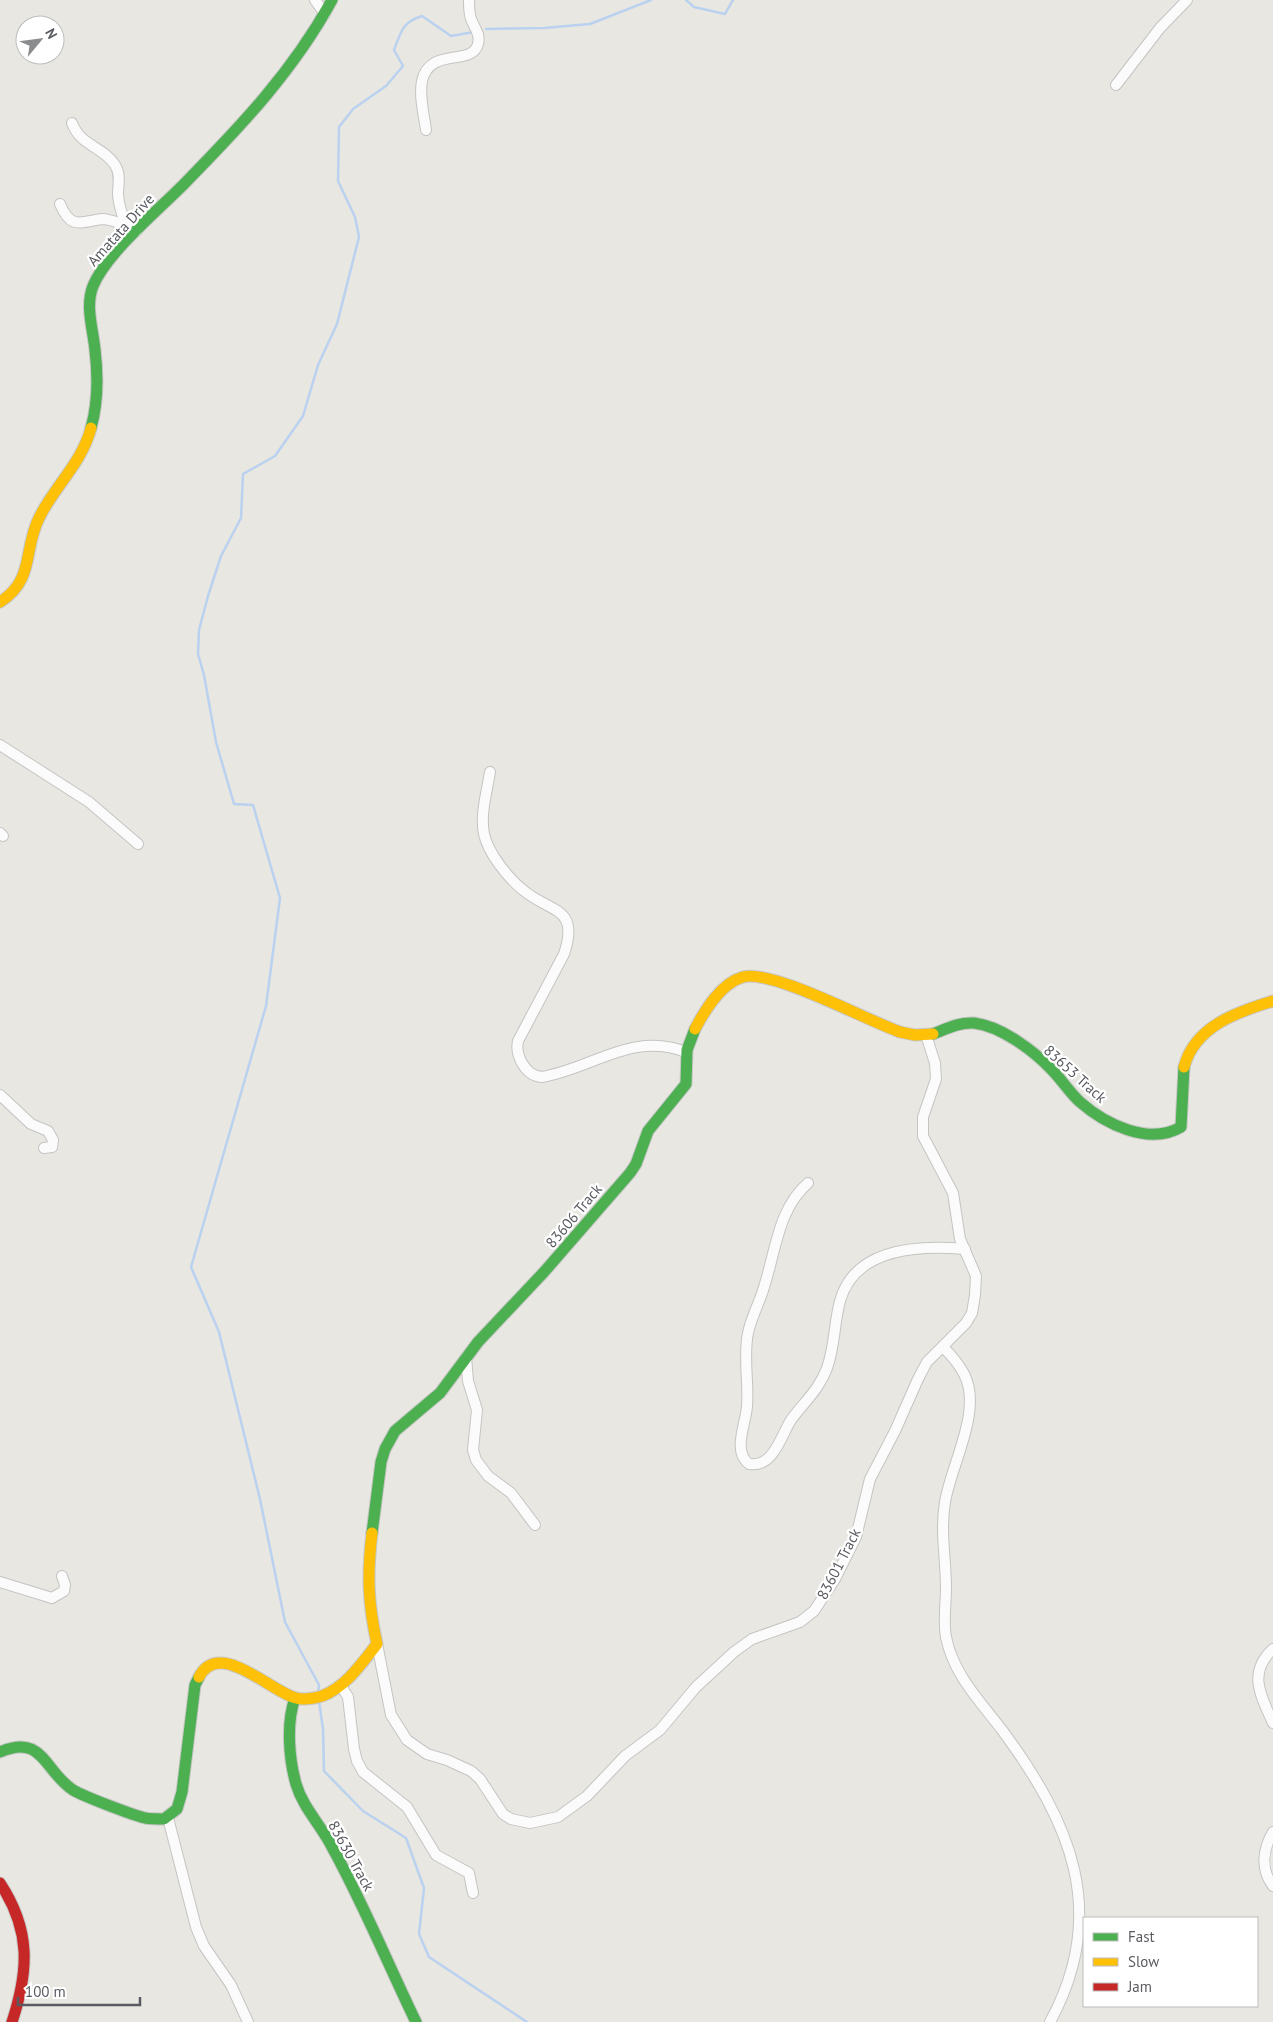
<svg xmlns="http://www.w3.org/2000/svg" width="1273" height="2022" font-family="'PT Sans',sans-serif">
<rect width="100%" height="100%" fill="#e8e7e2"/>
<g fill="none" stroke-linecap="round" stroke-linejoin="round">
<g stroke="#bad1ef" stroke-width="2.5">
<path d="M 686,0 L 694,7 L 725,14 L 733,0"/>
<path d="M 486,29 L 544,28 L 590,24 L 651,0"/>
<path d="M 318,1693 L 319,1685 L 285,1622 L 260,1499 L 219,1332 L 191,1267 L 266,1006 L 280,898 L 253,805 L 234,804 L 216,742 L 204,675 L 198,654 L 199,630 L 208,596 L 221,556 L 241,518 L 243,474 L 275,456 L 303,416 L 318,365 L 337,324 L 359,237 L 355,217 L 338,181 L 339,127 L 353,109 L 386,86 L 403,66 L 394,50 C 401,32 402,22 422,16 L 451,36 L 474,32"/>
<path d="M 319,1701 L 323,1729 L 324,1771 L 363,1811 L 406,1838 L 424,1888 L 419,1934 L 429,1957 L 527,2022"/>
</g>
<g stroke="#c5c4c3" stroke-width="12">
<g id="street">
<path d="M 315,0 L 325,14"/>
<path d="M 1116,85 L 1160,28 L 1187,0"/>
<path d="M 72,123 C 81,147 103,146 115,165 C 121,174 118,185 118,195 C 119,206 122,215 126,225 L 137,231"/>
<path d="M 426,130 C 424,115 419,96 422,81 C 430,46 472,67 478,44 C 481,32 472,26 470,15 C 469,10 469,5 469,0"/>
<path d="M 60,204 C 71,230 80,222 102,219 C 110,219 118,223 126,225"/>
<path d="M 0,745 L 89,802 L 138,844"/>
<path d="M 490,772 C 487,791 480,815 484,834 C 488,853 508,878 523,890 C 550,913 580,906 564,954 L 518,1041 C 515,1055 525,1076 542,1077 C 593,1068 633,1031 686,1052"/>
<path d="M 0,833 L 3,836"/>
<path d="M 0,1095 L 31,1124 L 48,1131 L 53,1140 L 52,1147 L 44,1148"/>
<path d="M 808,1183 C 778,1209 776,1250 764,1287 C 760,1302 751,1317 748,1333 C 743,1356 749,1383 747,1406 C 746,1424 732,1451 749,1464 C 774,1468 781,1435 791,1420 C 804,1402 819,1390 827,1368 C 835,1346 834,1323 840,1301 C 855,1247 920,1245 965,1249"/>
<path d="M 943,1347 C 951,1355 959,1364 964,1374 C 983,1410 951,1465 945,1502 C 940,1531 946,1559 946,1588 C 946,1604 943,1621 946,1637 C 953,1674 980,1701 1002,1730 C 1070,1822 1110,1912 1050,2022"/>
<path d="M 466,1357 L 468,1381 L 477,1410 L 473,1450 L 476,1460 L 488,1476 L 511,1493 L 535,1525"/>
<path d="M 0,1582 L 52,1598 L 64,1591 L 65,1585 L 62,1576"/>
<path d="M 377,1644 L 391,1715 L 407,1740 L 427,1754 L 447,1760 L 471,1771 L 480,1779 L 503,1814 L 511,1819 L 530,1823 L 558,1817 L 587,1796 L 625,1756 L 660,1730 L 696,1687 L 734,1652 L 752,1639 L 800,1622 L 814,1611 L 835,1579 L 856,1537 L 870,1479 L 895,1431 L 918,1379 L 927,1362 L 966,1323 L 972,1313 L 975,1295 L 976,1276 L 960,1239 L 953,1193 L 923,1136 L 923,1117 L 936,1079 L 935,1063 L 926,1035"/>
<path d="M 1273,1649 C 1247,1673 1261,1696 1273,1723"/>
<path d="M 341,1686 L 348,1697 L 354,1749 L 357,1761 L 363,1772 L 407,1807 L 436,1855 L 469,1873 L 473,1893"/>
<path d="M 168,1818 L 196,1927 L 204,1946 L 231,1985 L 248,2022"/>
<path d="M 1273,1832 C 1263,1849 1260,1869 1273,1886"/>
</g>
</g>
<g stroke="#c5c6c5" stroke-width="13">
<g id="fast">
<path d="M 91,428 C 98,403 98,375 95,350 C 93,329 85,306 93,286 C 107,252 160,209 186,182 C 241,126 294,70 332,0"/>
<path d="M 933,1034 C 946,1029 959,1022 974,1023 C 1001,1026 1034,1051 1052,1070 C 1062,1080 1069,1092 1080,1102 C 1105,1124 1149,1146 1181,1127 L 1184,1067"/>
<path d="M 372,1533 L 381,1462 L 385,1449 L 395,1431 L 440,1393 L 478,1342 L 544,1272 L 630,1173 L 636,1164 L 648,1131 L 686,1084 L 687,1050 L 695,1029"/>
<path d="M 295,1698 C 286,1723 289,1759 296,1784 C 303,1808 321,1825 332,1847 C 363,1903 388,1964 416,2022"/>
<path d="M 0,1752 C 43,1733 44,1771 73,1790 C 85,1797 130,1814 145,1818 C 151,1819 158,1819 164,1819 L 177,1809 L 182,1792 L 195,1685 L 199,1677"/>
</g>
</g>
<g stroke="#c5c6c5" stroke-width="13">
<g id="slow">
<path d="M 0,602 C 35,580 23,550 39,518 C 54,487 82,463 91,428"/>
<path d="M 695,1029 C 705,1010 721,983 743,977 C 772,969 866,1020 900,1032 L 915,1035 L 933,1034"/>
<path d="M 1184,1067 C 1195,1026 1237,1012 1273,1001"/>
<path d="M 199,1677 C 219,1638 271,1692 296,1698 C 303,1700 315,1698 322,1696 C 346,1687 362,1663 377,1644 C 368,1603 367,1575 372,1533"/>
</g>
</g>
<g stroke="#c5c6c5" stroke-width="13">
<path id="jam" d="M 0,1883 C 31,1930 29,1970 12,2022"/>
</g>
<use href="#street" stroke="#fcfbfb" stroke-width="10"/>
<use href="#fast" stroke="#4caf50" stroke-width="11"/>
<use href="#slow" stroke="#ffc107" stroke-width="11"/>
<use href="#jam" stroke="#c62828" stroke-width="11"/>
</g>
<g text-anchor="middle" stroke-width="4.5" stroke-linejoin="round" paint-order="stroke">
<g font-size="15" fill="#595b60" stroke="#fff">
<text transform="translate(121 230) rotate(-48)" y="5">Amatata Drive</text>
<text transform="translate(1075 1074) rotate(42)" y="5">83653 Track</text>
<text transform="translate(574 1216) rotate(-50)" y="5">83606 Track</text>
<text transform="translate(839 1564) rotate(-63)" y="5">83601 Track</text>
<text transform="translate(351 1856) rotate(61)" y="5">83630 Track</text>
</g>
</g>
<rect x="1083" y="1917" width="175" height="90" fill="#ffffff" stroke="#bdbdbf"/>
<rect x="1093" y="1933" width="25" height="8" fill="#4caf50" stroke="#bdbdbf"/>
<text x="1128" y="1942" font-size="15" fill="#595b60">Fast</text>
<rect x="1093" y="1958" width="25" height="8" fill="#ffc107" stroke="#bdbdbf"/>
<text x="1128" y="1967" font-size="15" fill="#595b60">Slow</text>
<rect x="1093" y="1983" width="25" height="8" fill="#c62828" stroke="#bdbdbf"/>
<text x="1128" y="1992" font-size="15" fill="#595b60">Jam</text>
<g transform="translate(40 40) rotate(61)"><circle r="24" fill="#ffffff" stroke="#bdbdbf"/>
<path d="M0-4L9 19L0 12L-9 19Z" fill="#8b8c8e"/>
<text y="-8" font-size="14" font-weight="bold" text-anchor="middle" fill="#595b60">N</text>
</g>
<path d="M18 1997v8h122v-8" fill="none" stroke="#595b60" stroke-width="2.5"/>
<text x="25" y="1997" font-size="15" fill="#595b60" stroke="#ffffff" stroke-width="4" paint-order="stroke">100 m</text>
</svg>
